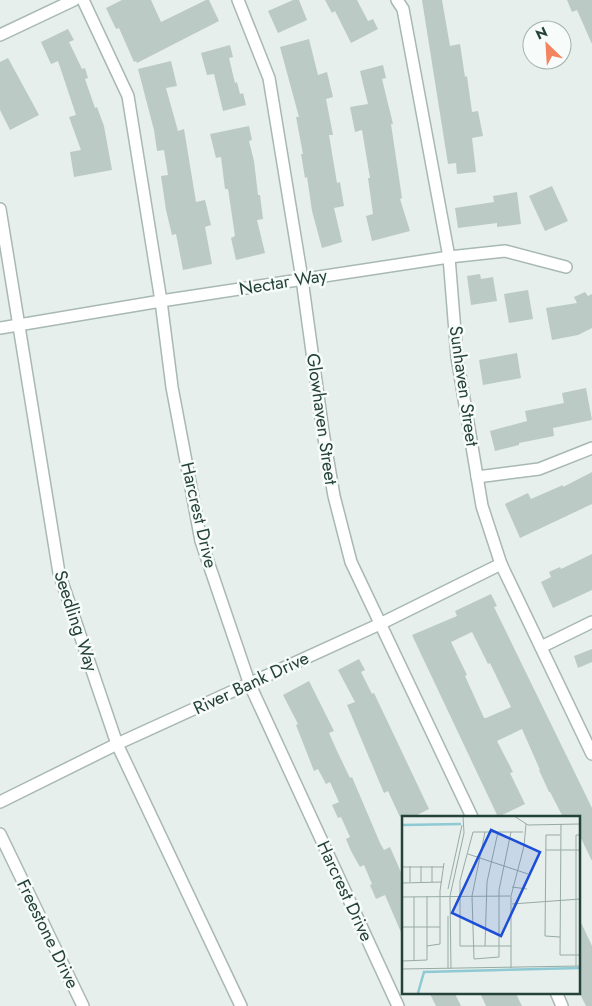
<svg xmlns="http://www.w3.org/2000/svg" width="592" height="1006" font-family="Jost,sans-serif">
<rect width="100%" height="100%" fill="#e6efeb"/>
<g fill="#bbcac4" fill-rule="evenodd">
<path d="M 122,0 L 151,0 L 161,22 L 206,0 L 209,0 L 219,21 L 137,63 L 136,61 L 134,62 L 119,28 L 116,29 L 106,8 Z"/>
<path d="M 293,0 L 299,0 L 307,20 L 278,33 L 268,11 Z"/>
<path d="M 325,0 L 357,0 L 368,21 L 373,19 L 378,29 L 351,43 L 335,11 L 332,13 Z"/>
<path d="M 422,0 L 442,0 L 450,46 L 460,44 L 465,77 L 467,76 L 472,112 L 478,111 L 483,136 L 472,138 L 476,172 L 457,174 L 456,163 L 448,164 Z"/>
<path d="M 567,0 L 592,0 L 592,44 L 577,10 L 572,12 Z"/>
<path d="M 68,29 L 74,40 L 69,42 L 82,69 L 85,68 L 88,78 L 85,79 L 95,108 L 97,107 L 104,126 L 112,170 L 74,177 L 70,152 L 81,150 L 69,117 L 76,115 L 58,61 L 51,64 L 41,42 Z"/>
<path d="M 309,39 L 318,75 L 327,72 L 333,97 L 326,99 L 333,135 L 329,135 L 337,183 L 340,182 L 344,206 L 334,208 L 342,242 L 322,248 L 312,211 L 307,177 L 305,178 L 301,154 L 303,154 L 296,117 L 299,117 L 280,47 Z"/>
<path d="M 230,45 L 233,57 L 229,58 L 235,83 L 237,82 L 240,94 L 243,93 L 246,105 L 223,111 L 214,74 L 207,75 L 201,53 Z"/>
<path d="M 8,58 L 39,115 L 10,130 L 0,110 L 0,62 Z"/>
<path d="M 171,61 L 177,86 L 166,88 L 178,131 L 184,129 L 196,202 L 205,200 L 211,225 L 205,227 L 212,264 L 183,270 L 176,234 L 172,235 L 166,210 L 161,176 L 168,175 L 164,150 L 157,151 L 154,130 L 138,69 Z"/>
<path d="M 383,65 L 386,78 L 382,79 L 393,124 L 391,124 L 402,198 L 400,199 L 410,231 L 372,241 L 366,216 L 373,214 L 368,178 L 370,178 L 362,130 L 355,132 L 350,107 L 368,104 L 360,71 Z"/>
<path d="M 249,126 L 252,140 L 249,141 L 254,161 L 258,195 L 260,195 L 263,219 L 257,220 L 265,253 L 236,260 L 231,238 L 235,236 L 228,189 L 225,189 L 221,157 L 216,158 L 210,134 Z"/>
<path d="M 552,186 L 568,221 L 545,231 L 529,196 Z"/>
<path d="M 517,192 L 521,224 L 497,227 L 497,223 L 458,228 L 455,208 L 494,202 L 493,196 Z"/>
<path d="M 480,274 L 481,279 L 493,277 L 497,301 L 471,305 L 467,276 Z"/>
<path d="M 528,290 L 533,319 L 509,323 L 504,294 Z"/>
<path d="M 585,292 L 588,296 L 592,294 L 592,328 L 578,335 L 552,340 L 546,308 L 577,303 L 574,297 Z"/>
<path d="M 517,353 L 521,378 L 483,385 L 479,360 Z"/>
<path d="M 586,388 L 592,420 L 553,428 L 554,436 L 519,443 L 519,445 L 495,451 L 490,431 L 527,421 L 525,411 L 564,403 L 562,393 Z"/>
<path d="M 592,472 L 592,504 L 520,538 L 505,504 L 528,493 L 531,499 L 563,485 L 563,487 Z"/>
<path d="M 592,554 L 592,590 L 553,608 L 541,582 L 551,577 L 549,572 L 560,567 L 561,569 Z"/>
<path d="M 491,594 L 497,606 L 494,607 L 592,808 L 592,861 L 578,832 L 578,817 L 563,817 L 550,792 L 549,792 L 539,770 L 540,770 L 522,729 L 497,741 L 513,772 L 510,773 L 525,804 L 498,817 L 412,635 L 457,616 L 455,611 ZM 472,632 L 488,664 L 490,663 L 511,707 L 486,718 L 484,718 L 465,676 L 467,675 L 451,642 Z"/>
<path d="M 592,649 L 592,662 L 578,668 L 574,656 Z"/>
<path d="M 359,659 L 365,670 L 361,672 L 372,694 L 374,693 L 429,809 L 413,817 L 400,817 L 388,791 L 384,793 L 347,705 L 355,702 L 338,670 Z"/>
<path d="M 309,681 L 334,731 L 329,733 L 337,751 L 350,778 L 352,777 L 380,843 L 384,850 L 390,847 L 403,877 L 403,937 L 385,895 L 376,899 L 370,885 L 372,884 L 364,865 L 360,867 L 351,851 L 346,839 L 350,837 L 341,817 L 338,818 L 332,805 L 339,802 L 330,782 L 326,784 L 318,769 L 314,771 L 296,725 L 298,724 L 283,695 Z"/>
<path d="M 578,916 L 592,946 L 592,1006 L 586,1006 L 578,990 Z"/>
<path d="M 429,992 L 454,992 L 461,1006 L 436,1006 Z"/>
<path d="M 486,992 L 515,992 L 522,1006 L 486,1006 L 481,995 Z"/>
</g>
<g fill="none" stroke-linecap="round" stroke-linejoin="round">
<g stroke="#a8b8b2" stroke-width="14">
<g id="minor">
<path d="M 83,0 L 128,96 L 161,301 L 172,387 L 201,541 L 250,685 L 398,1006"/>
<path d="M 238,0 L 269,78 L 302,279 L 323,432 L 334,496 L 351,562 L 472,817"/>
<path d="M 397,0 L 403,9 L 449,257 L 457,357 L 482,506 L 501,564 L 592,754"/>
<path d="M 0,35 L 74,0"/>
<path d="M 0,209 L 59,573 L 117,744 L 241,1006"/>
<path d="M 0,328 L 161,301 L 449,257 L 505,251 L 566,267"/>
<path d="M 477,477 L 539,469 L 592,448"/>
<path d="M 541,647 L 592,622"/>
<path d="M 0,802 L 117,744 L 380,624 L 501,564"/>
<path d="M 0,834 L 83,1006"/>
<path d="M 556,992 L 562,1006"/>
</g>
</g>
<use href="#minor" stroke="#fff" stroke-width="11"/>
</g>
<g text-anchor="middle" stroke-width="5" stroke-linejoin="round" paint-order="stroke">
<g font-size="18" fill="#24423a" stroke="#f7fbf9">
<text transform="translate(283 282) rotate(-9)" y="6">Nectar Way</text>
<text transform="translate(464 386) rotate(82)" y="6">Sunhaven Street</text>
<text transform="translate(322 419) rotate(82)" y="6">Glowhaven Street</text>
<text transform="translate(199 515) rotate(77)" y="6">Harcrest Drive</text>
<text transform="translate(76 621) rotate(72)" y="6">Seedling Way</text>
<text transform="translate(251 683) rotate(-25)" y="6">River Bank Drive</text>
<text transform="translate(345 891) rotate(65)" y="6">Harcrest Drive</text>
<text transform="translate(48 934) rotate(64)" y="6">Freestone Drive</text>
</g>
</g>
<g transform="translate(402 816)">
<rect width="178" height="178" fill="#e6efeb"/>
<path fill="none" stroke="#8ec9d4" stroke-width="2.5" d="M 0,9 L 59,8M 16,177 L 22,156 L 178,152"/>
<path fill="none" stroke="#98aaa4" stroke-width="1" d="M 112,0 L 126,9 L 178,8M 159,8 L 158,139 L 178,139M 83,16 L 70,80 L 72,143 L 97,141 L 97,74 L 109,16M 158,19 L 144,19 L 143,120 L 158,121M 144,34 L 178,34M 66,38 L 126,58M 8,50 L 8,66M 19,50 L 19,66M 30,50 L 30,66M 0,51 L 42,51M 0,67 L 40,66M 110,71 L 125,73M 46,73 L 60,9M 0,81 L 108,80M 12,81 L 12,144M 110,88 L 178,83M 46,100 L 46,153M 0,111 L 38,111M 25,130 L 38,128 L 38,75 L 42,47M 83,130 L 85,66 L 96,16M 109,130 L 58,130 L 58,65 L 71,16 L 121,16M 0,145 L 25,144 L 25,80M 174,150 L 174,19 L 178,19M 109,152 L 109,80 L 122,30 L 124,8M 0,153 L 178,150M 49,153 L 48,80 L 62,17 L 61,0"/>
<path fill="#1d4ed8" fill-opacity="0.15" stroke="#1d4ed8" stroke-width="2.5" d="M 89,14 L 138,36 L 99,120 L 50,97 Z"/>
<rect width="178" height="178" fill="none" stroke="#24423a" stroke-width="2.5"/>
</g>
<g transform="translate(547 45) rotate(335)"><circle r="24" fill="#f7fbf9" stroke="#a3b1ad"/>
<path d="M0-4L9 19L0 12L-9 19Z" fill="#f4845f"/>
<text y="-8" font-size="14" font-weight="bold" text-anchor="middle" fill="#24423a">N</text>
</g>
</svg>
